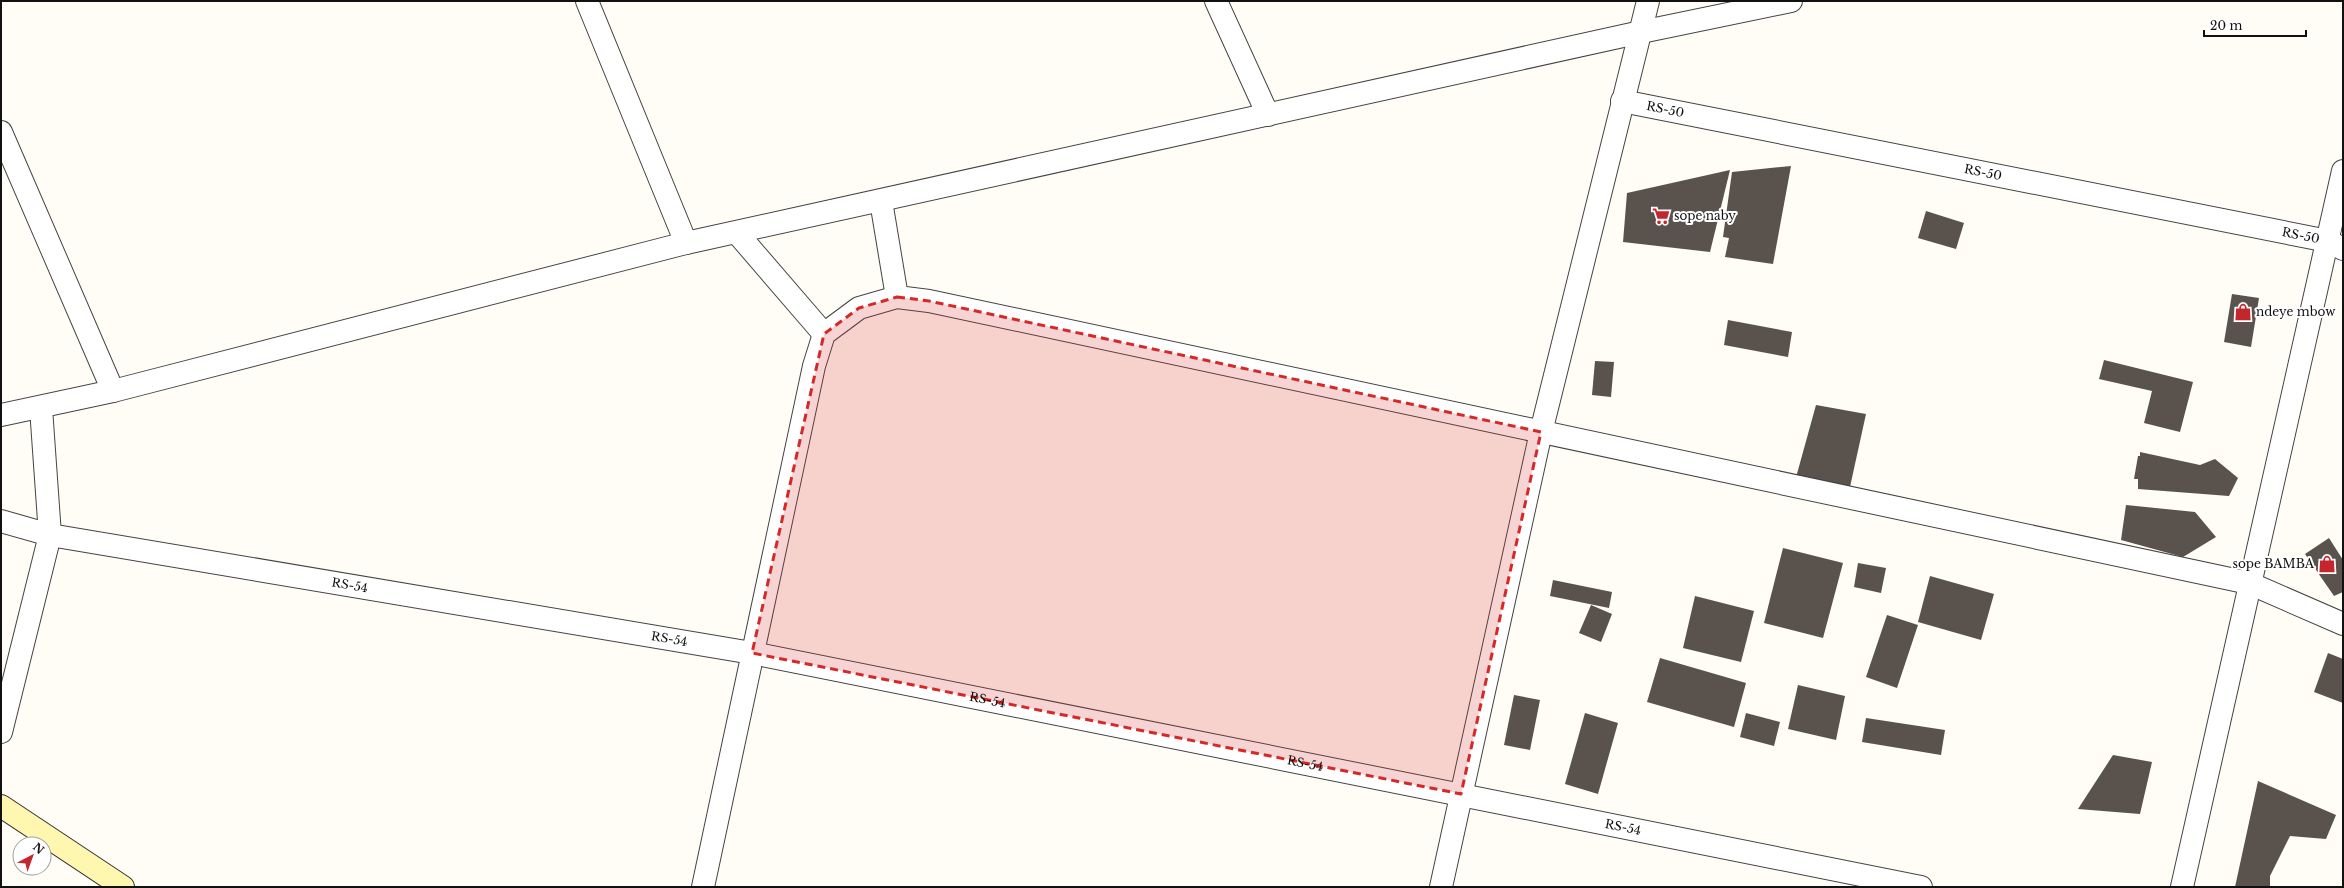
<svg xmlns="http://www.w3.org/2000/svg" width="2344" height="888" font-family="'Libre Baskerville',serif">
<rect width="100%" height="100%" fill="#fffdf5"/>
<g fill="#5a524d">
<path d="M 1791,166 L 1773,264 L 1725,257 L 1729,238 L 1723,237 L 1732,172 Z"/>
<path d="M 1730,170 L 1710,252 L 1623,242 L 1627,193 Z"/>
<path d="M 1926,211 L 1964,223 L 1956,249 L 1918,238 Z"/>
<path d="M 2232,294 L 2259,298 L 2251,347 L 2224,342 Z"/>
<path d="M 1728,320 L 1792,332 L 1788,357 L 1724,345 Z"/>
<path d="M 2104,360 L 2193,382 L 2180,432 L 2144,423 L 2152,391 L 2099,379 Z"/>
<path d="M 1595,361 L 1614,362 L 1611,397 L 1592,395 Z"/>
<path d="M 1816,405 L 1866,414 L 1848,496 L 1795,481 Z"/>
<path d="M 2140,452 L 2200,465 L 2215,459 L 2238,478 L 2229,496 L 2138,489 L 2138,479 L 2134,479 L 2138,456 L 2140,456 Z"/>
<path d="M 2126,505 L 2195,512 L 2216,537 L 2183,557 L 2121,540 Z"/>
<path d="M 2329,538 L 2343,560 L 2343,592 L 2334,596 L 2305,554 Z"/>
<path d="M 1783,548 L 1843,563 L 1823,638 L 1764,623 Z"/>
<path d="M 1858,563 L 1886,568 L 1881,593 L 1854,587 Z"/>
<path d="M 1930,576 L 1994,594 L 1981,640 L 1918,622 Z"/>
<path d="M 1553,580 L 1612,592 L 1609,608 L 1550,596 Z"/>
<path d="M 1695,596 L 1754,611 L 1741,662 L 1683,648 Z"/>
<path d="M 1591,605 L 1612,614 L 1601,642 L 1579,633 Z"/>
<path d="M 1887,615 L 1918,625 L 1897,688 L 1866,677 Z"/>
<path d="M 2328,653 L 2343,659 L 2343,703 L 2314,692 Z"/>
<path d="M 1660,658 L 1746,683 L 1734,727 L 1647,702 Z"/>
<path d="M 1798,685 L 1845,696 L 1836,740 L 1788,729 Z"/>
<path d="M 1514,695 L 1540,700 L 1530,750 L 1504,745 Z"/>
<path d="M 1585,713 L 1618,723 L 1598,794 L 1565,784 Z"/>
<path d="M 1746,713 L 1780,722 L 1774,746 L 1740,737 Z"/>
<path d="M 1866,718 L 1945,730 L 1941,755 L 1862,742 Z"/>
<path d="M 2113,755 L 2152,762 L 2140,814 L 2078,809 Z"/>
<path d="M 2258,781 L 2336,815 L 2326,839 L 2290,836 L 2270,876 L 2270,887 L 2235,887 Z"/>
</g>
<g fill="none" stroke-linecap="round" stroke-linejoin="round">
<g stroke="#444" stroke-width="24">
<g id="minor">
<path d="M 587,1 L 686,243"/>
<path d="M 1216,1 L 1268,115"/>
<path id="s1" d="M 1622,101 L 2328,241 L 2343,249"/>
<path d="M 1,132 L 113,391"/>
<path d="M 737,233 L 824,334"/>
<path d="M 897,297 L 929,301 L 2249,583 L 2343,624"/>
<path id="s2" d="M 1,521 L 50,535 L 752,653 L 1921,887"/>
<path d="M 1,732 L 50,535 L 41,408"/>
<path d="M 703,887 L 814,366 L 824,334 L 859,308 L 897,297 L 881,201"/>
<path d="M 1441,887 L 1541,432 L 1648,1"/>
</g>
</g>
<g stroke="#444" stroke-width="24">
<g id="tertiary">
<path d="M 1,415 L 113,391 L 686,243 L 1641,32 L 1791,1"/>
<path d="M 2182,887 L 2343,171"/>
</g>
</g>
<g stroke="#333" stroke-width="24">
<path id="secondary" d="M 1,806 L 123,887"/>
</g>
<use href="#minor" stroke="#fff" stroke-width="22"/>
<use href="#tertiary" stroke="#fff" stroke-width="22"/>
<use href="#secondary" stroke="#fff6b0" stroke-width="22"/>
</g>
<path fill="#d62828" fill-opacity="0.2" stroke="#d62828" stroke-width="3" stroke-dasharray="8 5" stroke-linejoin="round" d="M 897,297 L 929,301 L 1541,432 L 1461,794 L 752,653 L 824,334 L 859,308 Z"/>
<defs>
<g id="supermarket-bare" transform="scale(1.38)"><path d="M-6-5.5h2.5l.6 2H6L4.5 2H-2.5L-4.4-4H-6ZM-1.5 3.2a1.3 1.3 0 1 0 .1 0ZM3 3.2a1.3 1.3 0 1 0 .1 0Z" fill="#c4262e" stroke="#fff" stroke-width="2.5" paint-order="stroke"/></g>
<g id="shop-bare" transform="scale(1.38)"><path d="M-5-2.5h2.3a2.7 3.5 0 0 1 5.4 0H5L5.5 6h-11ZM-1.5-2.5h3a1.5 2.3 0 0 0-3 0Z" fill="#c4262e" stroke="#fff" stroke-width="2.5" paint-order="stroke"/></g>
</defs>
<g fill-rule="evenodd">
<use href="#supermarket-bare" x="1661" y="216"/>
<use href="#shop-bare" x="2243" y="312"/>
<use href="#shop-bare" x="2327" y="564"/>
</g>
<g text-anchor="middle" stroke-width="4" stroke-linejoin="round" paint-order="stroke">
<g font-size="12" fill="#111" stroke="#fff">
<text dy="4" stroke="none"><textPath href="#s1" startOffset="44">RS-50</textPath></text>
<text dy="4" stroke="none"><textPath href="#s1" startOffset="368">RS-50</textPath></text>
<text dy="4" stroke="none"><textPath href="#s1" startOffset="692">RS-50</textPath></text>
<text dy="4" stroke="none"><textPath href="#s2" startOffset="355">RS-54</textPath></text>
<text dy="4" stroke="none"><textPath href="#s2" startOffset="679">RS-54</textPath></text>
<text dy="4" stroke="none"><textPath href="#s2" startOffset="1003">RS-54</textPath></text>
<text dy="4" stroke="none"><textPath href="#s2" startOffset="1327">RS-54</textPath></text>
<text dy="4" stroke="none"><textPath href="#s2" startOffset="1651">RS-54</textPath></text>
</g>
<g font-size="12" fill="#111" stroke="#fff" text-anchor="start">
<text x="1674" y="220">sope naby</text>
<text x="2256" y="316">ndeye mbow</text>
<text x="2314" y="568" text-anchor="end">sope BAMBA</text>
</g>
</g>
<rect width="2344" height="888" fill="none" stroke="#111111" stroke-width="4"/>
<g transform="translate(32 856) rotate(41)"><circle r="19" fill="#ffffff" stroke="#a0a0a0"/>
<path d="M0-3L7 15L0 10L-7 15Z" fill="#c4262e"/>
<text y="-6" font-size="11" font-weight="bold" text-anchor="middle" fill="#111111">N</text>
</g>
<path d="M2204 30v6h102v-6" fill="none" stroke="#111111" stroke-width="2"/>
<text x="2210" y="30" font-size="12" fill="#111111" stroke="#ffffff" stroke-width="3" paint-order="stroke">20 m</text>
</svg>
